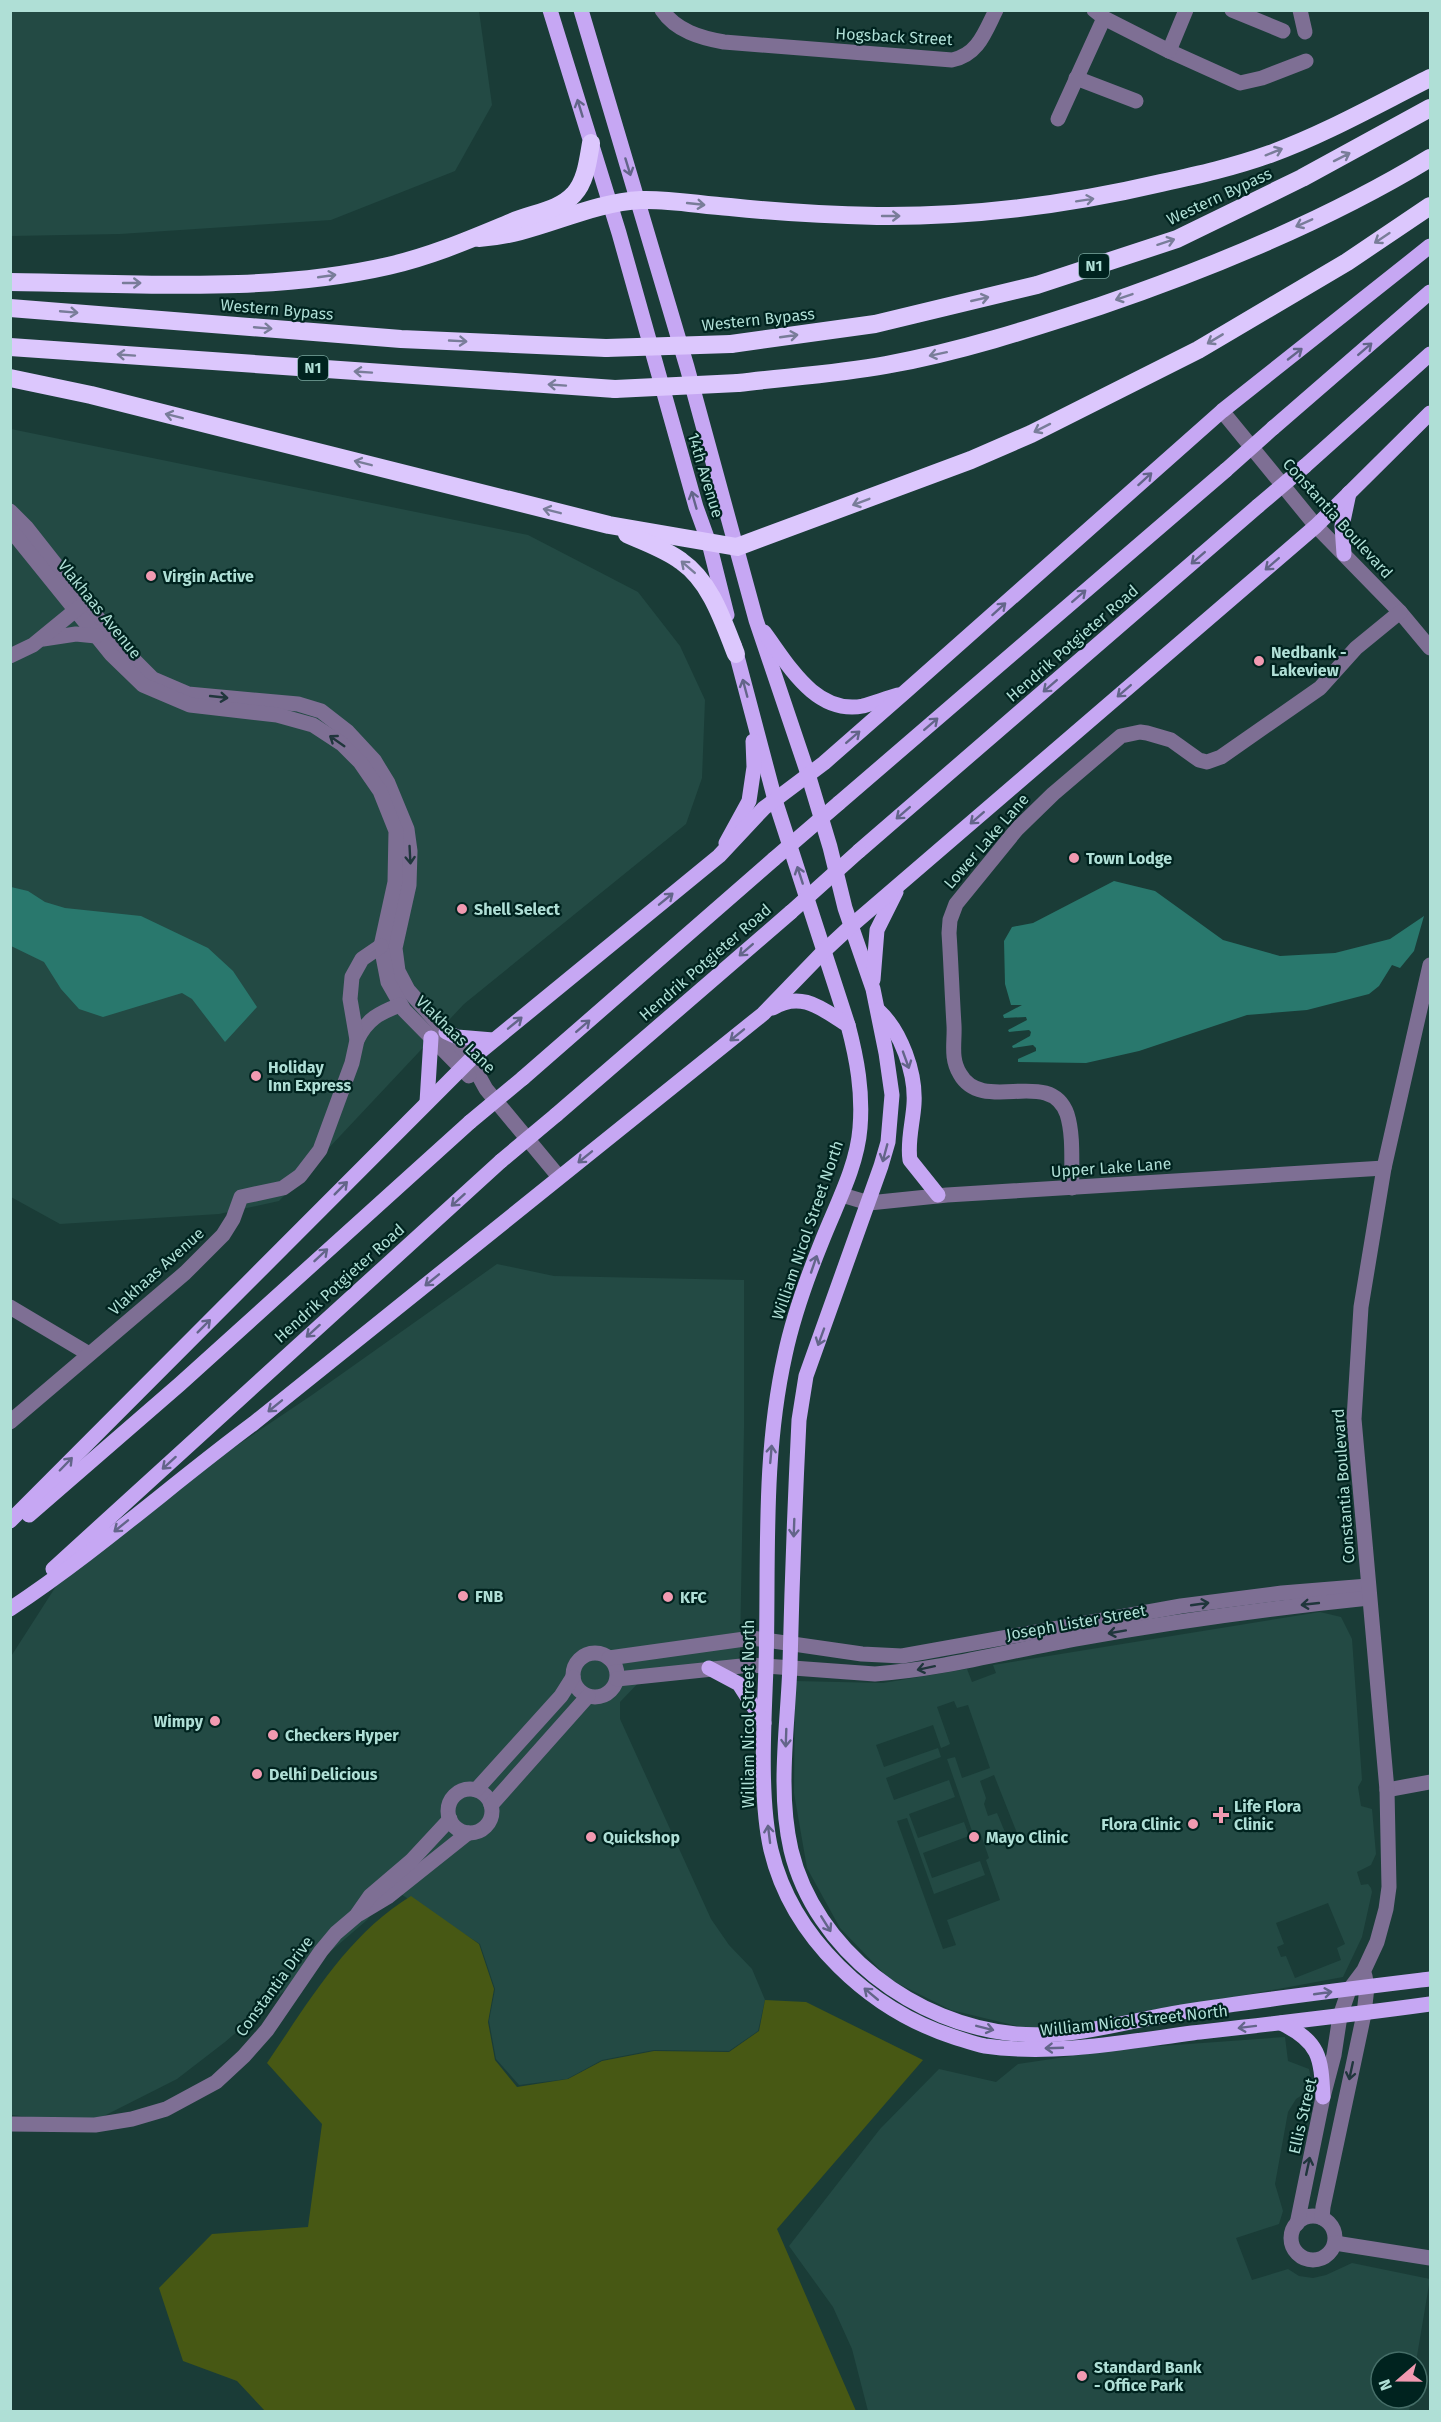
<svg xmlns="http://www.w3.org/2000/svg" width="1441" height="2422" font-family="'Fira Sans',sans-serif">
<rect width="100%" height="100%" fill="#1a3c37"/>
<g fill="#234a44" fill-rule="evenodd">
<path d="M 10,11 L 479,11 L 492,105 L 455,171 L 331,220 L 120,234 L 11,236 Z"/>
<path d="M 11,429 L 528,535 L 638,592 L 680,646 L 705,700 L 702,778 L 686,824 L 464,1004 L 279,1201 L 219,1214 L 60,1224 L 11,1197 Z"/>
<path d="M 497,1264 L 554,1276 L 744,1280 L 744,1428 L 740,1651 L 736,1672 L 644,1677 L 620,1702 L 620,1719 L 711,1919 L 729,1945 L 752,1969 L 765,2000 L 758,2031 L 729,2051 L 654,2050 L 602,2060 L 567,2079 L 519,2085 L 496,2059 L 489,2021 L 495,1989 L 480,1944 L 391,1888 L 367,1920 L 225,2042 L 177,2079 L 90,2123 L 11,2115 L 10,1658 L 60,1580 L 159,1498 L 312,1395 Z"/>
<path d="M 1320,1612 L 1341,1617 L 1352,1639 L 1362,1780 L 1358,1787 L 1361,1806 L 1372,1809 L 1376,1854 L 1371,1865 L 1357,1872 L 1361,1885 L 1368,1884 L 1371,1888 L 1372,1892 L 1362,1937 L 1343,1977 L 1087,2024 L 1025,2028 L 951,2010 L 889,1979 L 840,1928 L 807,1868 L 794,1793 L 795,1681 L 883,1683 L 967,1669 L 972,1682 L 996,1673 L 993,1665 ZM 954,1701 L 957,1708 L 968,1705 L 990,1768 L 962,1778 L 955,1757 L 947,1759 L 973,1834 L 980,1832 L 989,1858 L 986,1860 L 1000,1900 L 947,1920 L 956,1945 L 943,1949 L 897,1821 L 907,1818 L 934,1894 L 985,1875 L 980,1861 L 932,1878 L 923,1853 L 969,1836 L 964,1822 L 918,1838 L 909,1814 L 955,1797 L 949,1780 L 894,1800 L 886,1778 L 941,1757 L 938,1748 L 884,1767 L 876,1745 L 933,1725 L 941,1748 L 946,1746 L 950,1744 L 937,1707 ZM 994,1775 L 1017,1833 L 1007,1837 L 997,1813 L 988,1816 L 984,1804 L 986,1798 L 980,1781 ZM 1328,1903 L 1345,1944 L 1337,1948 L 1341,1960 L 1295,1978 L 1286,1956 L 1281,1957 L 1277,1947 L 1284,1944 L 1276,1923 Z"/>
<path d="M 1285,2037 L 1288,2061 L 1309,2069 L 1313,2088 L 1296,2099 L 1288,2112 L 1275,2184 L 1283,2211 L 1279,2224 L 1236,2238 L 1252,2280 L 1288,2269 L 1299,2276 L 1313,2278 L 1326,2275 L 1352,2263 L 1430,2279 L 1416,2362 L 1381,2362 L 1381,2398 L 1411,2398 L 1409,2411 L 868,2411 L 852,2349 L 833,2307 L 789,2246 L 880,2129 L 939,2069 L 996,2082 L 1018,2064 L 1119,2049 Z"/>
</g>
<path fill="#475814" d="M 411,1896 L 479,1944 L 494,1989 L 488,2022 L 495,2060 L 517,2087 L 568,2079 L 602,2061 L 654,2051 L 729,2052 L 759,2031 L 765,2000 L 806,2002 L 923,2060 L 777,2229 L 856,2411 L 265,2411 L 237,2381 L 183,2361 L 159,2288 L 212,2234 L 308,2227 L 322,2124 L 267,2063 C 308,2003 347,1935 411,1896 Z"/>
<g fill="#29786d">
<path d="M 1114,881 L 1155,891 L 1223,940 L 1280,956 L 1335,953 L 1390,939 L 1424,916 L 1414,951 L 1400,968 L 1392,965 L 1379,986 L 1369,994 L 1307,1010 L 1247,1015 L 1139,1051 L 1086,1063 L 1018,1062 L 1018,1059 L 1036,1051 L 1036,1048 L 1033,1045 L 1013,1048 L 1012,1046 L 1030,1036 L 1031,1032 L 1029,1030 L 1009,1032 L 1008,1030 L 1027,1020 L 1026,1017 L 1004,1018 L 1003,1015 L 1022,1005 L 1011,1005 L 1005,984 L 1004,941 L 1012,927 L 1033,923 Z"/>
<path d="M 11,887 L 28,891 L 45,902 L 65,908 L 141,916 L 208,948 L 233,971 L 257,1007 L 225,1042 L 192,999 L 182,993 L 103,1017 L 79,1009 L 61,989 L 44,962 L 11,946 Z"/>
</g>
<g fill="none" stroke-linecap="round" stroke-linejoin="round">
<g stroke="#7e6f94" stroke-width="15">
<path d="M 662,10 C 676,31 701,38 724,42 L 952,60 C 978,55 985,32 996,10"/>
<path d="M 1094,10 L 1104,18 L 1169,51 L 1240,83 L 1262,78 L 1306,61"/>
<path d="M 1232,10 L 1283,31"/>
<path d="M 1300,10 L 1305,32"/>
<path d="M 1169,51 L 1186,10"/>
<path d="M 1076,78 L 1136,101"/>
<path d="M 1058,119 L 1104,18"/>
<path d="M 1222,411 L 1316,526 L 1400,612 L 1430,648"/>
<path d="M 10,511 L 26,527 L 119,645 L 153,679 L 188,694 L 298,704 L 321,711 L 348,732 L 374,760 L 388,783 L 407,829 L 410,851 L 409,885 L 395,948 L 398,971 L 408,990 L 470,1060 L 486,1089 L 559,1177"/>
<path d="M 10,529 L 111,654 L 143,685 L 190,705 L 277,715 L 313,725 L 342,744 L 360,762 L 380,791 L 396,831 L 395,882 L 381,946 L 388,982 L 404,1010 L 469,1076"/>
<path d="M 43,639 L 76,634 L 96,636"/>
<path d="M 10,656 L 33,645 L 83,604"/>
<path d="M 357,1040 C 367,1019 379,1013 400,1005"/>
<path d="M 1072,1188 C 1071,1164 1074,1136 1067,1114 C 1050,1066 983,1115 960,1074 C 950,1058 955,1042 954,1025 C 952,994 951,963 949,933 L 950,920 L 956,904 L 1017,829 L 1053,794 L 1121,736 L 1140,732 L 1147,733 L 1171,740 L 1199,760 L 1207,762 L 1221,757 L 1320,688 L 1356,648 L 1400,612"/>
<path d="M 842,1195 L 869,1203 L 947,1195 L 1384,1168"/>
<path d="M 10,1307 L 89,1354"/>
<path d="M 10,1422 L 185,1273 L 223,1235 L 233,1219 L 241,1197 L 283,1188 L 300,1176 L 320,1150 L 352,1063 L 357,1040 L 350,999 L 352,977 L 362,959 L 381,946"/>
<circle cx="595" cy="1675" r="22"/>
<path d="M 609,1658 L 752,1638 L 862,1654 L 902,1656 L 1181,1606 L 1282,1593 L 1368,1586"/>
<path d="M 617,1679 L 751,1665 L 875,1674 C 945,1669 1012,1650 1081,1638 C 1176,1621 1272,1608 1369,1598"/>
<circle cx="470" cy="1811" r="22"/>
<path d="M 476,1790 L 561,1696 L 573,1677"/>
<path d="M 1387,1790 L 1430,1782"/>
<path d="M 491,1805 L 588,1696"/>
<path d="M 359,1914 L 389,1896 L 468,1833"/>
<path d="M 10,2124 L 95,2125 L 132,2119 L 166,2109 L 216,2082 L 244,2056 L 267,2030 L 321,1951 L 336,1933 L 356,1916 L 370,1896 L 411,1861 L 450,1819"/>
<circle cx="1313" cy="2238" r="22"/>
<path d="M 1322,2218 L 1323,2207 L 1364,2014 L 1367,1987 L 1365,1976"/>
<path d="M 1297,2224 L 1323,2097 L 1334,2055 L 1340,2016 L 1349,1990 L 1364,1970 L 1377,1942 L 1386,1909 L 1389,1887 L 1387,1790 L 1354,1419 L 1361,1307 L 1384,1168 L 1430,965"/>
<path d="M 1335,2243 L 1430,2258"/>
</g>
<g stroke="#c6a7f3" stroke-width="15">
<path d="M 550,10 L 619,233 L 696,507 L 709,543 L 727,615"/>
<path d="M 581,10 L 687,367 L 756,620 L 808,774 L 830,847 L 845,908 L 873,989 L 886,1053 L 892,1095 L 888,1142 L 881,1166 L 806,1376 L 799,1420 C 795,1501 792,1582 790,1664 C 788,1725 777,1789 791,1850 C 815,1950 915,2025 1016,2034 C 1072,2039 1127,2021 1182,2012 C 1265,1999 1348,1989 1430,1979"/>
<path d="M 1273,428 L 1430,292"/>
<path d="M 1305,466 L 1430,354"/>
<path d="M 1344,554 L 1342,526 L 1349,493"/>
<path d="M 764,632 C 788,664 815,715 863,706 C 874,703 887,698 898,695"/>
<path d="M 734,645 L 775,800 L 848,1025 C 857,1059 863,1092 860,1128 C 857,1167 836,1205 822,1241 C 807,1278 793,1317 785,1355 C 762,1458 769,1562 766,1667 C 764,1722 759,1797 771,1850 C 792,1938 870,2010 954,2037 C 964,2040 974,2044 985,2046 C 1052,2056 1125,2042 1192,2033 C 1271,2024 1351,2015 1430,2004"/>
<path d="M 839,803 L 1226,470"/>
<path d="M 726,843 L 749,801 L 754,767 L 753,741"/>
<path d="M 859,851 L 1258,506"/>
<path d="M 873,980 L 877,930 L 896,892"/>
<path d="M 773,1008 C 802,990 823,1010 848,1025"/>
<path d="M 878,1010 C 901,1031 916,1073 914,1104 C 913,1122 907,1142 910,1160 L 938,1195"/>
<path d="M 446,1032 L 457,1037 L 493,1040"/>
<path d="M 523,1078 L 774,859"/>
<path d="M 427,1102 L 431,1038"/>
<path d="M 556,1115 L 791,912"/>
<path d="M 29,1515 L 180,1384 L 470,1122"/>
<path d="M 10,1521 L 470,1060 L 719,856 L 764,808 L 824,763 L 905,692 L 1222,411 L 1430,246"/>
<path d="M 53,1569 L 501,1161"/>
<path d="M 10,1609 C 95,1553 172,1484 254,1423 L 763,1014 L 824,951 L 851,926 L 1316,526 L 1430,413"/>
<path d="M 709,1668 L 739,1684 L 764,1723"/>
<path d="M 1281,2023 C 1320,2042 1321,2057 1323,2097"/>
</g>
<g stroke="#dcc7fd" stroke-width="18">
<path d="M 479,238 C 535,235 585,203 641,200 C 671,199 700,205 730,207 C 778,212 829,215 877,216 C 973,217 1067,205 1161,183 C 1198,175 1234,167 1270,154 C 1325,134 1378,104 1430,78"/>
<path d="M 10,282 C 135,283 265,294 388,266 C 432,256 471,239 512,222 C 532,213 559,211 574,194 C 586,181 588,160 591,143"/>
<path d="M 10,308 L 401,339 L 606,348"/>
<path d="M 731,344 L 875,324 L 1037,285 L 1177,239 L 1302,178 L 1430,108"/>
<path d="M 10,347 L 615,389"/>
<path d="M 10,378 L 91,395 L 609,525 L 737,547 L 971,460 L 1031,434 L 1198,350 L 1347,262 L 1430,206"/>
<path d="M 738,383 C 787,377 837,374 886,365 C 959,352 1030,329 1100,306 C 1214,267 1328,220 1430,158"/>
<path d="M 627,534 C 644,542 665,549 681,561 C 711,582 723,621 736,654"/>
</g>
<g stroke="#c6a7f3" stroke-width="15">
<path d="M 1226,470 L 1273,428"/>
<path d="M 1258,506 L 1305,466"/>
<path d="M 774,859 L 839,803"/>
<path d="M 791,912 L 859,851"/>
<path d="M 470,1122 L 523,1078"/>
<path d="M 501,1161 L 556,1115"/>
</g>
<g stroke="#dcc7fd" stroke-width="18">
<path d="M 606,348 L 731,344"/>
<path d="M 615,389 L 738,383"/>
</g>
</g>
<defs><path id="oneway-shaft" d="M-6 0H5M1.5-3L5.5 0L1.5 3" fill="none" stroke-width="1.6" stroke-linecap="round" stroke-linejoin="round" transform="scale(1.5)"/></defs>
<g stroke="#636589">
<use href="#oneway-shaft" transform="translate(580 108) rotate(-107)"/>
<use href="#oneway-shaft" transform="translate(628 167) rotate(73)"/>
<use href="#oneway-shaft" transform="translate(1365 349) rotate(-41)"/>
<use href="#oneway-shaft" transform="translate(1295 354) rotate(-38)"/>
<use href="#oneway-shaft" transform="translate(1145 479) rotate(-42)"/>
<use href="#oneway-shaft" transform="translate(694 500) rotate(-106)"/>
<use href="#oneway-shaft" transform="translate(1198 558) rotate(139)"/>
<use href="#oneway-shaft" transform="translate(1272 564) rotate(139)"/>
<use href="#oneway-shaft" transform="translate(1079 596) rotate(-41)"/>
<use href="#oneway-shaft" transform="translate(999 609) rotate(-42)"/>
<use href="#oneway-shaft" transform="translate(1050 686) rotate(139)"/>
<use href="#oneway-shaft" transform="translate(745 688) rotate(-105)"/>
<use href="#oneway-shaft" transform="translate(1124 691) rotate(139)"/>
<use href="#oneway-shaft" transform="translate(931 724) rotate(-41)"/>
<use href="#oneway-shaft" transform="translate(853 737) rotate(-41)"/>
<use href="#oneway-shaft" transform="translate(903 813) rotate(139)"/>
<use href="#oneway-shaft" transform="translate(977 818) rotate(139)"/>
<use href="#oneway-shaft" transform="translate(800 875) rotate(-108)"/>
<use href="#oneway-shaft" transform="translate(666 899) rotate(-39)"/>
<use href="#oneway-shaft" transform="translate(746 950) rotate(139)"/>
<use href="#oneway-shaft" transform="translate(515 1023) rotate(-39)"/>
<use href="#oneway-shaft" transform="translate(583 1026) rotate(-41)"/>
<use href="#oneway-shaft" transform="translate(737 1035) rotate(141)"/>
<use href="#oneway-shaft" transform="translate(906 1060) rotate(70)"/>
<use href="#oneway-shaft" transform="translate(885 1153) rotate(105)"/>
<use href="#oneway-shaft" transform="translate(585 1157) rotate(141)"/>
<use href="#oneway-shaft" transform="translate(341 1188) rotate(-45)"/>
<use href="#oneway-shaft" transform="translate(458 1200) rotate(138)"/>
<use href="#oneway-shaft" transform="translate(321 1255) rotate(-43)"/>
<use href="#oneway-shaft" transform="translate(814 1264) rotate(-71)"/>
<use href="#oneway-shaft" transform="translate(432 1280) rotate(141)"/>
<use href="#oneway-shaft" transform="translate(204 1326) rotate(-45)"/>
<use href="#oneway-shaft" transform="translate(313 1331) rotate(138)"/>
<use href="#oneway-shaft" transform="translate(821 1337) rotate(110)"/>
<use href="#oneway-shaft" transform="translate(275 1406) rotate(141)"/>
<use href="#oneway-shaft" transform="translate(771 1454) rotate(-85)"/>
<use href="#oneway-shaft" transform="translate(169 1463) rotate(138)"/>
<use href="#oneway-shaft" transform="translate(66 1464) rotate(-46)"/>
<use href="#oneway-shaft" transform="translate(121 1526) rotate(141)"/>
<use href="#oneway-shaft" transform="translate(794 1528) rotate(92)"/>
<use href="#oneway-shaft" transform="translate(786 1738) rotate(92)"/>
<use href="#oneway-shaft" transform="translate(769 1834) rotate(-97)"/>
<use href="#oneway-shaft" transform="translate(826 1924) rotate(58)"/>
<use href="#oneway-shaft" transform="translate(1323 1993) rotate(-8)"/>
<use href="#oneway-shaft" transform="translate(871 1994) rotate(-140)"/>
<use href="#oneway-shaft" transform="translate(1247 2027) rotate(173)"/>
<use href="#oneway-shaft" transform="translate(985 2028) rotate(14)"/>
<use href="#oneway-shaft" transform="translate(1054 2048) rotate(178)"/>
</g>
<g stroke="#797d99">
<use href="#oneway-shaft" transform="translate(1274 152) rotate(-22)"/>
<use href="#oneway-shaft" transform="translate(1342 157) rotate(-27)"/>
<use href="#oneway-shaft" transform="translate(1085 200) rotate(-9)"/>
<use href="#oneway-shaft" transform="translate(696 204) rotate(6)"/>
<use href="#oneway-shaft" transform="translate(891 216)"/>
<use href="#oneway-shaft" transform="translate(1304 223) rotate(156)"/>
<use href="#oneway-shaft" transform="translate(1382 238) rotate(146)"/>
<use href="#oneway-shaft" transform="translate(1166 242) rotate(-18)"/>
<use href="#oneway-shaft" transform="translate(327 276) rotate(-8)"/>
<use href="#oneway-shaft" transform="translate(132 283)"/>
<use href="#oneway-shaft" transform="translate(1124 297) rotate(161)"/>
<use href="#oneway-shaft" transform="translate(980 299) rotate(-13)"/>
<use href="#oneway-shaft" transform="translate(69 312) rotate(5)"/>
<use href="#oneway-shaft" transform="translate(263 328) rotate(5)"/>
<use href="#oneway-shaft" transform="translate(789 336) rotate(-8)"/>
<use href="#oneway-shaft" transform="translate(1215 339) rotate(149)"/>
<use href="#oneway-shaft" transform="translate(458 341) rotate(3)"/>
<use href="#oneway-shaft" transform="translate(938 354) rotate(168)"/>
<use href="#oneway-shaft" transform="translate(126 355) rotate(-176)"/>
<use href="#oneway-shaft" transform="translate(363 372) rotate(-176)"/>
<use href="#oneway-shaft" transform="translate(557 385) rotate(-176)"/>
<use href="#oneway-shaft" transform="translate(174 416) rotate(-166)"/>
<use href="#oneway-shaft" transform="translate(1042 428) rotate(153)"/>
<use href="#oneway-shaft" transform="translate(363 463) rotate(-166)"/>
<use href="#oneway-shaft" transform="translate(861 502) rotate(159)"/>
<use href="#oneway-shaft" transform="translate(552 511) rotate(-166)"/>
<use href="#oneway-shaft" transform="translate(688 567) rotate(-139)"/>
</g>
<g stroke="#20363c">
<use href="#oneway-shaft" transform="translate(219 697) rotate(6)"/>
<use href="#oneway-shaft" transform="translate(337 741) rotate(-145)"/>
<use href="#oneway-shaft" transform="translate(410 855) rotate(87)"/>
<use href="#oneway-shaft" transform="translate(1200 1604) rotate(-8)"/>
<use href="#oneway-shaft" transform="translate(1310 1604) rotate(174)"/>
<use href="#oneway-shaft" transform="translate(1117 1632) rotate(170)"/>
<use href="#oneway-shaft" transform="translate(926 1668) rotate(168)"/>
<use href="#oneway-shaft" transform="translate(1351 2071) rotate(102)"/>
<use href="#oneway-shaft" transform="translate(1308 2166) rotate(-78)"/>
</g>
<g fill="#f19ab1" stroke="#00231f" stroke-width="2">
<circle cx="151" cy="576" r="6"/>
<circle cx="1259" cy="661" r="6"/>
<circle cx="1074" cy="858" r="6"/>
<circle cx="462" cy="909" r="6"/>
<circle cx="256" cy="1076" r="6"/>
<circle cx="463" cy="1596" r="6"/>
<circle cx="668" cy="1597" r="6"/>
<circle cx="215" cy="1721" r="6"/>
<circle cx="273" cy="1735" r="6"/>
<circle cx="257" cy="1774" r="6"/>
<path d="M1218 1806h6v6h6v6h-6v6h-6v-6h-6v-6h6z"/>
<circle cx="1193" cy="1824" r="6"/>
<circle cx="591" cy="1837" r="6"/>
<circle cx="974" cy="1837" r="6"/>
<circle cx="1082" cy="2376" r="6"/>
</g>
<g text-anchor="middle" stroke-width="4.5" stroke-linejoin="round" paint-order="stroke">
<g fill="#00231f" stroke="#7aa79f" stroke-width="1.5">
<rect x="1079" y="254" width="30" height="24" rx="4.5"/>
<rect x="298" y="356" width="30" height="24" rx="4.5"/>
</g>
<g font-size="15" font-weight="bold" fill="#afdfd6">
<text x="1094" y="271">N1</text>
<text x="313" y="373">N1</text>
</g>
<g font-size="16" fill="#afdfd6" stroke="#00231f">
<text transform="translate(894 36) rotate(3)" y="6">Hogsback Street</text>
<text transform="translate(1219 196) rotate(-25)" y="6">Western Bypass</text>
<text transform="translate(277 309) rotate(5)" y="6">Western Bypass</text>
<text transform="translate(758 319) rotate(-6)" y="6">Western Bypass</text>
<text transform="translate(706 475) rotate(73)" y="6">14th Avenue</text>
<text transform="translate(1338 518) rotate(48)" y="6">Constantia Boulevard</text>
<text transform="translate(100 609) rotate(51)" y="6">Vlakhaas Avenue</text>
<text transform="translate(1072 643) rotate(-41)" y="6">Hendrik Potgieter Road</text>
<text transform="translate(986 841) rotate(-49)" y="6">Lower Lake Lane</text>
<text transform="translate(705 962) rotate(-41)" y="6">Hendrik Potgieter Road</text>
<text transform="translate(456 1034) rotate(44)" y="6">Vlakhaas Lane</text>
<text transform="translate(1111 1167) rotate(-4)" y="6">Upper Lake Lane</text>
<text transform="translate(807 1230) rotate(-71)" y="6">William Nicol Street North</text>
<text transform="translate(156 1271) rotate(-42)" y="6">Vlakhaas Avenue</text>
<text transform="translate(339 1283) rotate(-42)" y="6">Hendrik Potgieter Road</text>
<text transform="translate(1343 1486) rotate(-94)" y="6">Constantia Boulevard</text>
<text transform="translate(1076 1622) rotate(-10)" y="6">Joseph Lister Street</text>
<text transform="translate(748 1714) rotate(-90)" y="6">William Nicol Street North</text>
<text transform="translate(274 1986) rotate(-54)" y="6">Constantia Drive</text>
<text transform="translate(1134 2020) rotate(-6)" y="6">William Nicol Street North</text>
<text transform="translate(1302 2116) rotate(-77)" y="6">Ellis Street</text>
</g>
<g font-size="16" font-weight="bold" fill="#afdfd6" stroke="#00231f" text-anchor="start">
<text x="163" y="582">Virgin Active</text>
<text x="1271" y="658">Nedbank -<tspan x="1271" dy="18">Lakeview</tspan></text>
<text x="1086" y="864">Town Lodge</text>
<text x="474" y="915">Shell Select</text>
<text x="268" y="1073">Holiday<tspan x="268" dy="18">Inn Express</tspan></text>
<text x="475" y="1602">FNB</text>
<text x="680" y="1603">KFC</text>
<text x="203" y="1727" text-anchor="end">Wimpy</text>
<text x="285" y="1741">Checkers Hyper</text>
<text x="269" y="1780">Delhi Delicious</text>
<text x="1234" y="1812">Life Flora<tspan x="1234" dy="18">Clinic</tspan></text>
<text x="1181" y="1830" text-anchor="end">Flora Clinic</text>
<text x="603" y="1843">Quickshop</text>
<text x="986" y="1843">Mayo Clinic</text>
<text x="1094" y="2373">Standard Bank<tspan x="1094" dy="18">- Office Park</tspan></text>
</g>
</g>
<rect width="1441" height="2422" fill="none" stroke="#afdfd6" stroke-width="24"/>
<g transform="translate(1399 2380) rotate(250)"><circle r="28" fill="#00231f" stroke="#466e68" stroke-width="1.5"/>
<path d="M0-4.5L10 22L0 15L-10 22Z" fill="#f19ab1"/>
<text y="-9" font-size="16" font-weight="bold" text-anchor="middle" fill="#afdfd6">N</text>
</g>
</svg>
